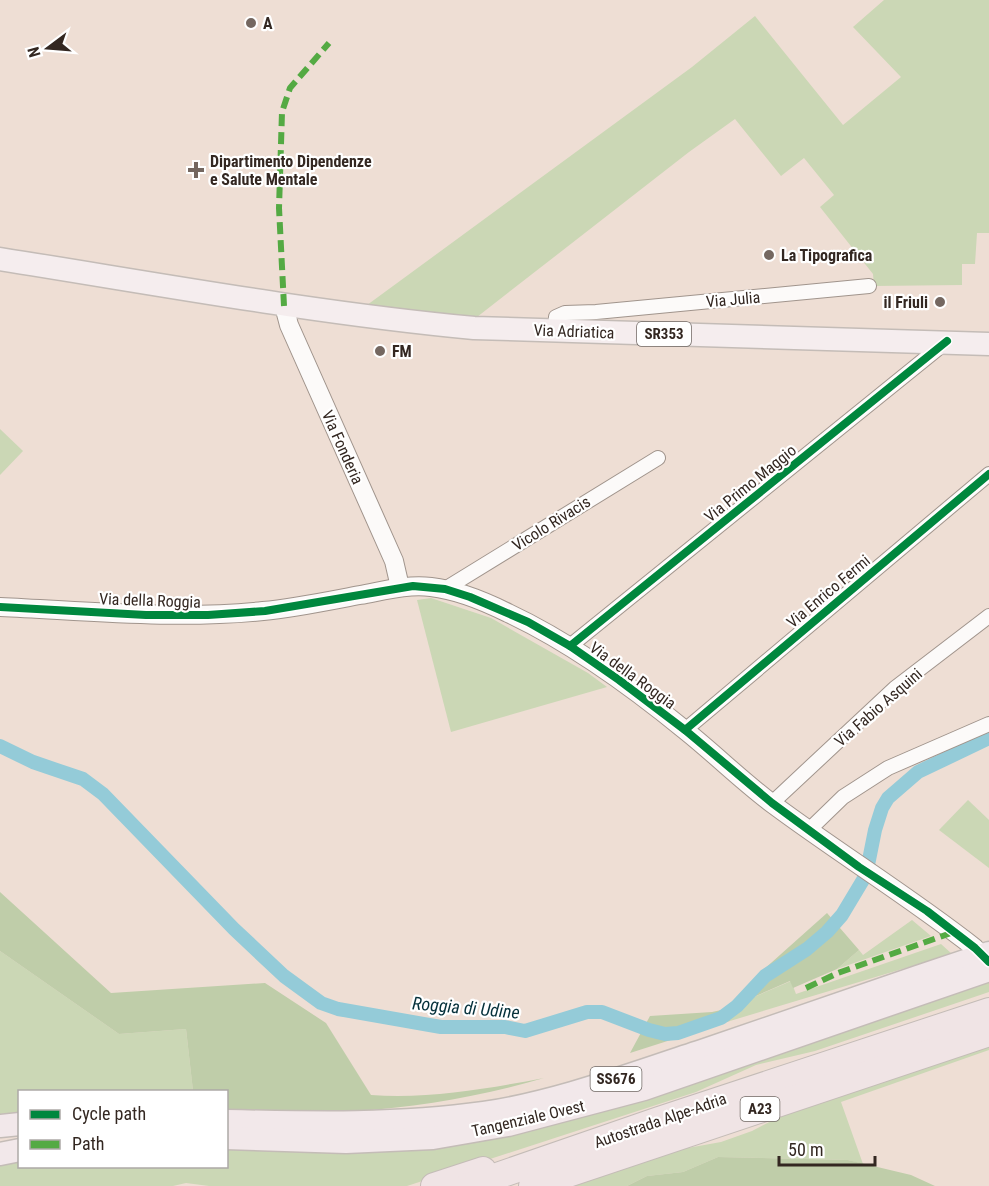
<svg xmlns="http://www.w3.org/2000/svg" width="989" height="1186" font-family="'Roboto Condensed',sans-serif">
<rect width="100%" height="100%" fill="#eeded4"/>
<g fill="#cbd7b5">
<path d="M 884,0 L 989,0 L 989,233 L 977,233 L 975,264 L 962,264 L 962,285 L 874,286 L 873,274 L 820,207 L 834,195 L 804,158 L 781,176 L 735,119 L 689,152 L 477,317 L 363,308 L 692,67 L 755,16 L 843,125 L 901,77 L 853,27 Z"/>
<path d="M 0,429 L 23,451 L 0,475 Z"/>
<path d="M 431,598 L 491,618 L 588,673 L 607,687 L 451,732 L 417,600 Z"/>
<path d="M 968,800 L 989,820 L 989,868 L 939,830 Z"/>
<path d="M 912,920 L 931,936 L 837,969 L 859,950 L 863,955 Z"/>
<path d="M 941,944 L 952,954 L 730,1021 L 726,1009 L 791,981 L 796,994 Z"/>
<path d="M 0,951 L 119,1034 L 186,1029 L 193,1091 L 20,1092 L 19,1112 L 0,1114 Z"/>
<path d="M 989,977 L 989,992 L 815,1051 L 756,1065 L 696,1092 L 407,1186 L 209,1186 L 186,1183 L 173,1186 L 0,1186 L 0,1161 L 19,1157 L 20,1166 L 226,1166 L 227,1145 L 331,1148 Z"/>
<path d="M 989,1043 L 989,1050 L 841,1102 L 863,1164 L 848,1160 L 718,1157 L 683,1172 L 647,1176 L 627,1186 L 574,1186 L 682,1149 L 721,1142 L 752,1131 L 791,1111 Z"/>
</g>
<g fill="#bfcda9">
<path d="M 0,892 L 111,993 L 265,983 L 326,1023 L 371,1095 C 429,1099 486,1089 544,1078 C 482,1096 419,1107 355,1111 C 312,1113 269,1110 227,1109 L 226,1092 L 193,1091 L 186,1029 L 119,1034 L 0,951 Z"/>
<path d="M 827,913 L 859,950 L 837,969 L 793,988 L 790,981 L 726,1009 L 730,1021 L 630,1053 L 650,1016 L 712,1012 L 726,1009 L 762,971 Z"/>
<path d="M 718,1157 L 848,1160 L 911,1175 L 935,1186 L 627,1186 L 647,1176 L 683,1172 Z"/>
</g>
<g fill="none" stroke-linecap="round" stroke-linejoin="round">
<path stroke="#94cbd8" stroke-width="14" d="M 0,746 L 33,762 L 83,779 L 103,794 L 234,929 L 284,976 L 321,1003 L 338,1009 L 441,1027 L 505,1027 L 525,1031 L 587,1012 L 602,1012 L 649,1030 L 665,1034 L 678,1033 L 721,1018 L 737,1006 L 765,976 L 807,949 L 827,932 L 842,915 L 866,875 L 875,830 L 882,808 L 888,798 L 918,772 L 989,738"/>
<g stroke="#a0948c" stroke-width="16">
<g id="minor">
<path d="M 555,331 L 556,317 L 565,313 L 596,312 L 869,286"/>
<path d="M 445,589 L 658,458"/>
<path d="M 570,646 L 946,342"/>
<path d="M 685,730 L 989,474"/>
<path d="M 772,803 L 895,688 L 989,616"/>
<path d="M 809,830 L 843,797 L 888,768 L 989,724"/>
</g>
</g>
<g stroke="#a0948c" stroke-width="20">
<g id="tertiary">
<path d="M 284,306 L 289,325 L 394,561 L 400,587"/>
<path d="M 0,607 C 88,611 175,620 263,611 C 295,608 328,601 360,595 C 383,591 407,584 431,587 C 457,590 484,601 508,613 C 572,643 631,686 686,731 C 716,755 743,782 774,805 C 840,854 910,897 975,948"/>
</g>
</g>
<g stroke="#c4bcb7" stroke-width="25">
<path id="primary" d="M 0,259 C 158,284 315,313 474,328 L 989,344"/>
</g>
<g stroke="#c4bcb7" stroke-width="25">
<g id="trunk">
<path d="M 226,1121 C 313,1123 399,1125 484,1113 C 558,1102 631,1074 702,1051 C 797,1018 893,985 989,953"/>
<path d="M 0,1126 L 20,1124"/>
<path d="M 226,1138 L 346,1142 L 433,1138 L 508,1125 L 644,1089 L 989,970"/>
<path d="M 0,1154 L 20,1150"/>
</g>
</g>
<g stroke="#c4bcb7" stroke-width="28">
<g id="motorway">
<path d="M 434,1186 L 483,1170"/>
<path d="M 468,1186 L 659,1120 L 989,1011"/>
<path d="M 532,1186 L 989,1033"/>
</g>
</g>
<use href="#minor" stroke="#fcfaf9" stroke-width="14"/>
<use href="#tertiary" stroke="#fcfaf9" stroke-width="18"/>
<use href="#primary" stroke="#f5edee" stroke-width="22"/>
<use href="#trunk" stroke="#f2e8ea" stroke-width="22"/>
<use href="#motorway" stroke="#f0e4e5" stroke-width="26"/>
<g stroke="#54aa43" stroke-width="6" stroke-dasharray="12 6" stroke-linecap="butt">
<path d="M 284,306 L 279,208 L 282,112 L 290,88 L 329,43"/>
<path d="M 806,988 L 838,973 L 954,932"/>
</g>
<g stroke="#fff" stroke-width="11">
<g id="cycleway">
<path d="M 0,607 L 146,615 L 208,615 L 265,611 L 413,586 L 445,589 L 470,597 L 528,622 L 570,646 L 619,680 L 685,730 L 772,803 L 859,867 L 927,911 L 975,948 L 989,962"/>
<path d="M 570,646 L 947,341"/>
<path d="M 685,730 L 989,474"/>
</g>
</g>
<use href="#cycleway" stroke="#00873e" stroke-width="8"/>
</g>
<g fill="#746760" stroke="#fff" stroke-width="2">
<circle cx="251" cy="23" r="6"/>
<path d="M193 161h6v6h6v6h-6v6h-6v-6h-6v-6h6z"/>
<circle cx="769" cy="255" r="6"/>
<circle cx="940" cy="302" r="6"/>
<circle cx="380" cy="351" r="6"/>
</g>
<g text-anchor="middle" stroke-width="4.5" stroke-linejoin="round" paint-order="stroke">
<g fill="#fff" stroke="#706864" stroke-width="1.5">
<rect x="637" y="322" width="54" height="24" rx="4.5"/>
<rect x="590.5" y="1067" width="51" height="24" rx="4.5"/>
<rect x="740.5" y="1097" width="39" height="24" rx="4.5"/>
</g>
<g font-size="15" font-weight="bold" fill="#332721">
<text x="664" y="339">SR353</text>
<text x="616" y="1084">SS676</text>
<text x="760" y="1114">A23</text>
</g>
<g font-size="16" font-weight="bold" fill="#332721" stroke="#fff" text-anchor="start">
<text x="263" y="29">A</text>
<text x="210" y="167">Dipartimento Dipendenze<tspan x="210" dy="18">e Salute Mentale</tspan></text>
<text x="781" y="261">La Tipografica</text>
<text x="928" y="308" text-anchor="end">il Friuli</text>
<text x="392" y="357">FM</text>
</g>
<g font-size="16" fill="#332721" stroke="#fff">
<text transform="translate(733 299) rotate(-5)" y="6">Via Julia</text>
<text transform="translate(574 331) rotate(2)" y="6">Via Adriatica</text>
<text transform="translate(343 447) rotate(66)" y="6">Via Fonderia</text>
<text transform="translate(750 483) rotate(-39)" y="6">Via Primo Maggio</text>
<text transform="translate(551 523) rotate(-32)" y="6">Vicolo Rivacis</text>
<text transform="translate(828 591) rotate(-40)" y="6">Via Enrico Fermi</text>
<text transform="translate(150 600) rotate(2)" y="6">Via della Roggia</text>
<text transform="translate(633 675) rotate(36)" y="6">Via della Roggia</text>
<text transform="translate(878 707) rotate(-41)" y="6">Via Fabio Asquini</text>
<text transform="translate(528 1118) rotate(-13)" y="6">Tangenziale Ovest</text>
<text transform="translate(660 1120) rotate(-19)" y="6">Autostrada Alpe-Adria</text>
</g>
<g font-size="18" font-style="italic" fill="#05303a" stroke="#fff">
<text transform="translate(466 1008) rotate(5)" y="6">Roggia di Udine</text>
</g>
</g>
<rect x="18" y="1090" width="210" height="78" fill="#ffffff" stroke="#ada9a6" stroke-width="1.5"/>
<rect x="30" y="1110" width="30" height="9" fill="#00873e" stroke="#ada9a6" stroke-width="1.5"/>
<text x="72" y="1120" font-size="18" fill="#332721">Cycle path</text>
<rect x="30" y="1140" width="30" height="9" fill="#54aa43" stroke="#ada9a6" stroke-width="1.5"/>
<text x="72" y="1150" font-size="18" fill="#332721">Path</text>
<g transform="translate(48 48) rotate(254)" stroke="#ffffff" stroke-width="4.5" paint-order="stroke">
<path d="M0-4.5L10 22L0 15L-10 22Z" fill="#332721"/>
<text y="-9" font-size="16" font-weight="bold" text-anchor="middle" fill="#332721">N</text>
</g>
<path d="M779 1156v9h96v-9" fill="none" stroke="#332721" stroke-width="3"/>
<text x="788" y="1156" font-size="18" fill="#332721" stroke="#ffffff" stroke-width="4.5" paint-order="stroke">50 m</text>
</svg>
